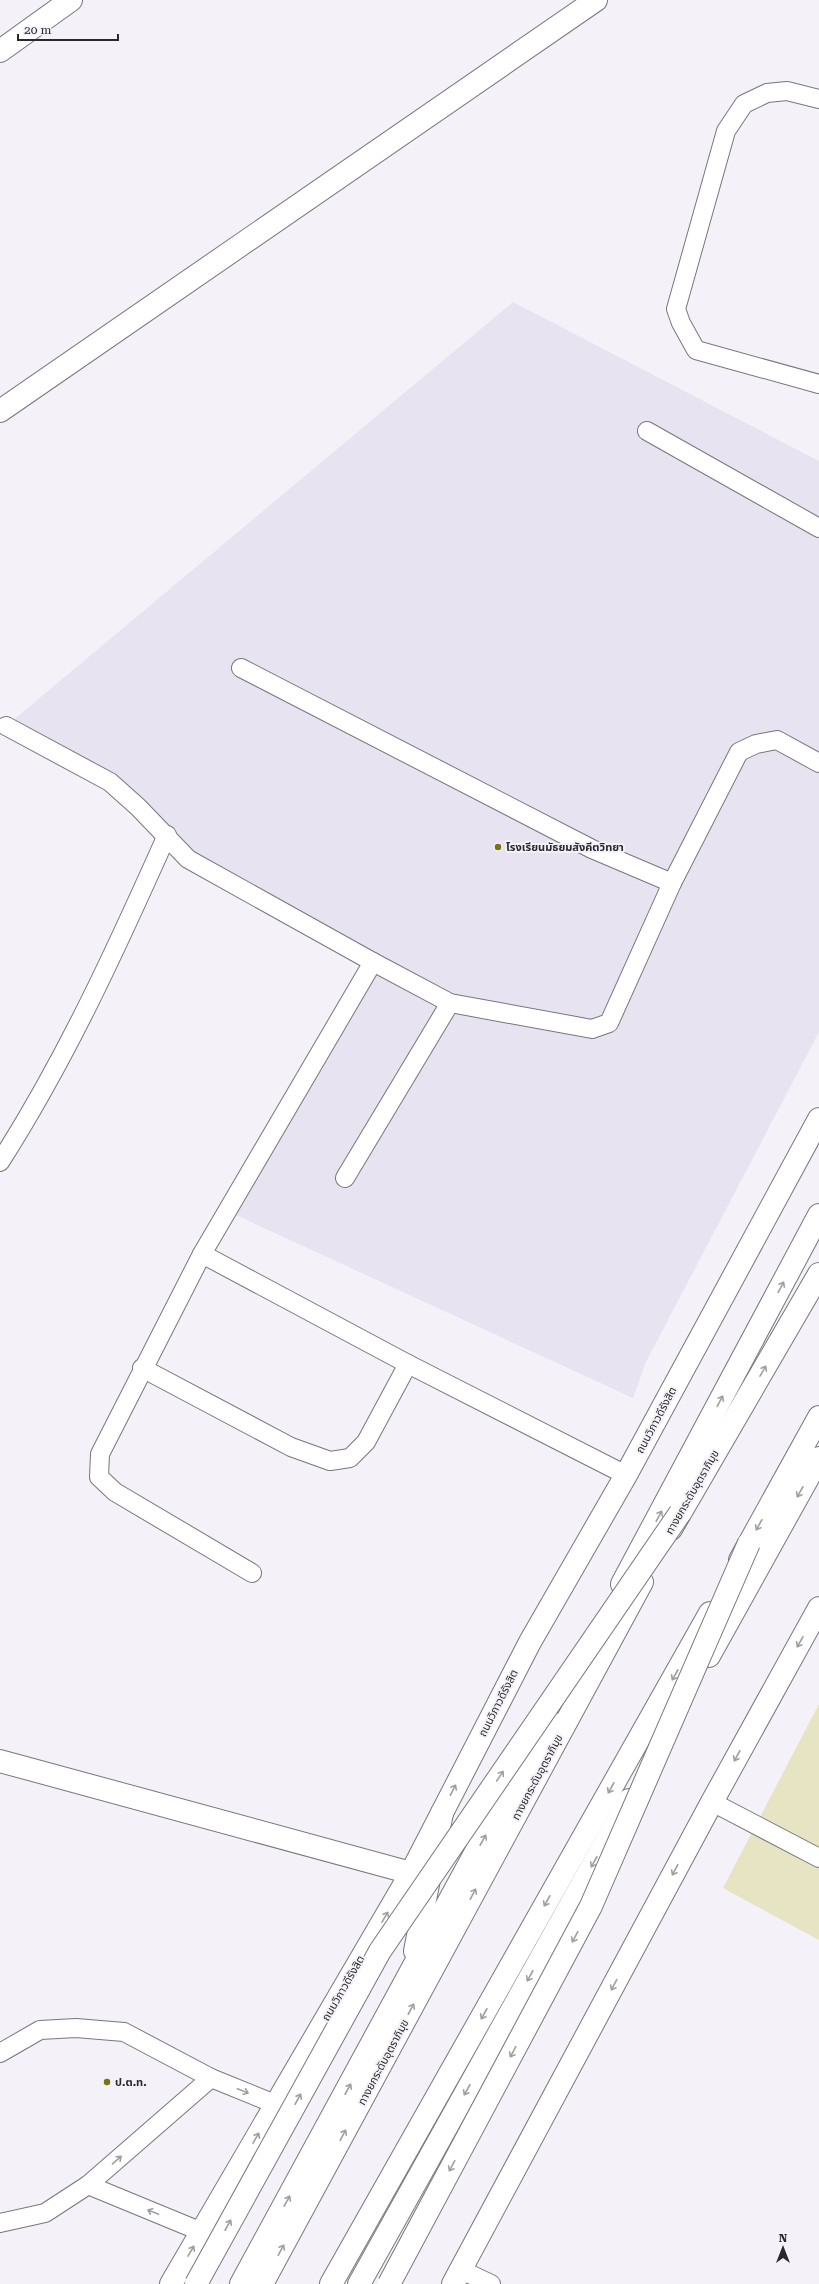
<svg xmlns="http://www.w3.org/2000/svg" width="819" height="2284" font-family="'Roboto Serif','Noto Sans Thai',serif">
<rect width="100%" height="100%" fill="#f4f1f8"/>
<path fill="#e8e3f1" d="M 513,302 L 819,461 L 819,1032 L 646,1362 L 633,1398 L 227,1211 L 372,962 L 188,859 L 138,807 L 6,726 Z"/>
<path fill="#e6e4c2" d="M 819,1704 L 819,1940 L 723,1888 Z"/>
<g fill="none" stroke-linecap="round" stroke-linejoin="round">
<g stroke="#78767c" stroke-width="20">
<g id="service">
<path d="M 819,99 L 787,91 L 767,93 L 744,104 L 726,131 L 676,309 L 681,323 L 696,350 L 819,384"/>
<path d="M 647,431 L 819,528"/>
<path d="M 241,668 L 592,849 L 672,883 L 739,752 L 756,744 L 777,740 L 819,763"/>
<path d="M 6,726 L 110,782 L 138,807 L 188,859 L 373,962 L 450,1003 L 592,1029 L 609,1023 L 672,883"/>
<path d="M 0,1162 C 66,1059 117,947 167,835"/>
<path d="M 345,1178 L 450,1003"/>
<path d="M 202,1254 L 408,1364 L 626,1475"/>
<path d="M 142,1368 L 291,1447 L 330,1461 L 350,1458 L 366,1442 L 408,1364"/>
<path d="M 252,1573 L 115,1492 L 99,1477 L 100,1454 L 202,1254 L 373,962"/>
<path d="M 712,1802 L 819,1858"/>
<path d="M 0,2053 L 40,2030 L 76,2028 L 124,2032 L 211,2078 L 275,2104"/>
<path d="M 88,2185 L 202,2232"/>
<path d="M 0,2223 L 45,2213 L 88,2185 L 211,2078"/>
<path d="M 461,2270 L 491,2284"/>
</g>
</g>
<g stroke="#78767c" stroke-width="24">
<g id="minor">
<path d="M 0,51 L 71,0"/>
<path d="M 0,411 L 596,0"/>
<path d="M 0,1761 L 411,1873"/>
</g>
</g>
<g stroke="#78767c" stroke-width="24">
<g id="secondary">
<path d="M 171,2284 L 411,1873 L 530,1642 L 626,1475 L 819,1119"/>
<path d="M 453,2284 L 712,1802 L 819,1608"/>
</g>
</g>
<g stroke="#78767c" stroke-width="24">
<g id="trunk">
<path d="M 622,1584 L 819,1215"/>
<path d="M 709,1656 L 819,1458"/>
<path d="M 415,1951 L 442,1813"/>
<path d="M 241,2284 L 548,1719"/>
<path d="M 359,2284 L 629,1800"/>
</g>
</g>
<g stroke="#78767c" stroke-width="24">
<g id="motorway">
<path d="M 671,1529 L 819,1274"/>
<path d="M 740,1560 L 819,1417"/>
<path d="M 262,2284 L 642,1582"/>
<path d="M 331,2284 L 710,1613"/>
</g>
</g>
<use href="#service" stroke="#fff" stroke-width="18"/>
<use href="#minor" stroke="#fff" stroke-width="22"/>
<use href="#secondary" stroke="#fff" stroke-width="22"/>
<use href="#trunk" stroke="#fff" stroke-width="22"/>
<use href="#motorway" stroke="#fff" stroke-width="22"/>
<g stroke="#78767c" stroke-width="24" stroke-linecap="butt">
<g id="motorway-bridge">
<path d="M 196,2284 L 380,1951 L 680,1513"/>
<path d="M 389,2284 L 591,1906 L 749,1543"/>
</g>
</g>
<use href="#motorway-bridge" stroke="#fff" stroke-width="22"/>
</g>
<defs><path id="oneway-shaft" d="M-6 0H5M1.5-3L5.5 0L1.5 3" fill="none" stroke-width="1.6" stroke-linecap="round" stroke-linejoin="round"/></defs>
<g stroke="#9f9ea0">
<use href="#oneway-shaft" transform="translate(781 1287) rotate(-62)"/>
<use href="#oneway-shaft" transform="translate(763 1371) rotate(-60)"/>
<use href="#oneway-shaft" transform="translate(720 1401) rotate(-62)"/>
<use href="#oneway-shaft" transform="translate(800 1492) rotate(119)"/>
<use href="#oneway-shaft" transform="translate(659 1516) rotate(-62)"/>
<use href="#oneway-shaft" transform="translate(759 1525) rotate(119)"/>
<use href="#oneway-shaft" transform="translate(800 1642) rotate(119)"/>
<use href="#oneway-shaft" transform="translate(675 1675) rotate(119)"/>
<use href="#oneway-shaft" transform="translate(737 1756) rotate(119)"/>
<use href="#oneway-shaft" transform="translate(500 1776) rotate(-56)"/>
<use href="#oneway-shaft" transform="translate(611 1788) rotate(119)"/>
<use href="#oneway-shaft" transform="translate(453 1790) rotate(-63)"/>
<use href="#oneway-shaft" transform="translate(483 1840) rotate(-61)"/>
<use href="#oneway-shaft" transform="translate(594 1862) rotate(119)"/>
<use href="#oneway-shaft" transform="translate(675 1870) rotate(118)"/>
<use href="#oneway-shaft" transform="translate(473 1894) rotate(-62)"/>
<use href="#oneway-shaft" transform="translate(547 1901) rotate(119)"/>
<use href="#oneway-shaft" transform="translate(385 1917) rotate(-60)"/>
<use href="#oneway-shaft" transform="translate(575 1937) rotate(118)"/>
<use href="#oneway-shaft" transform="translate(530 1976) rotate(119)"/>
<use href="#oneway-shaft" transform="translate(614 1985) rotate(118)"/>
<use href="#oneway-shaft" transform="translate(411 2009) rotate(-62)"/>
<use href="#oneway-shaft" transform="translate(484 2014) rotate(119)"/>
<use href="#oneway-shaft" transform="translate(513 2052) rotate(118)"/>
<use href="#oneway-shaft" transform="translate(348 2089) rotate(-61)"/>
<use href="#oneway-shaft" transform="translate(467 2090) rotate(119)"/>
<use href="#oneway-shaft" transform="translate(243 2091) rotate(22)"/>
<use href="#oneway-shaft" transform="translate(298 2099) rotate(-61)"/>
<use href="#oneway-shaft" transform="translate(343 2135) rotate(-62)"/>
<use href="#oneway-shaft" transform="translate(256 2138) rotate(-60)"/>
<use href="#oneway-shaft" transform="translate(117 2160) rotate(-41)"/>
<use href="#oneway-shaft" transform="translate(452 2166) rotate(118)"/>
<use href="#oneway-shaft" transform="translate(287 2201) rotate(-61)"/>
<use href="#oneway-shaft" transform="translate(153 2212) rotate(-158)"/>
<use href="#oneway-shaft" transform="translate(228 2225) rotate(-61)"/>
<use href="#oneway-shaft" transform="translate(281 2250) rotate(-62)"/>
<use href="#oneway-shaft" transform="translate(191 2251) rotate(-59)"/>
</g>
<g fill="#787213" stroke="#f4f1f8" stroke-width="1.5">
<circle cx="498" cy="847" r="4"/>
<circle cx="107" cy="2082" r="4"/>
</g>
<g text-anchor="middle" stroke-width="4" stroke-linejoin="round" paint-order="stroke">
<g font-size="11" font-weight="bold" fill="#29282b" stroke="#f4f1f8" text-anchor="start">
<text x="506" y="851">โรงเรียนมัธยมสังคีตวิทยา</text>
<text x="115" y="2086">ป.ต.ท.</text>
</g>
<g font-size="11" fill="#29282b" stroke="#f4f1f8">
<text transform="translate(656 1420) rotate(-62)" y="4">ถนนวิภาวดีรังสิต</text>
<text transform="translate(692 1492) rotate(-60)" y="4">ทางยกระดับอุตราภิมุข</text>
<text transform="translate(498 1703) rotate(-63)" y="4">ถนนวิภาวดีรังสิต</text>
<text transform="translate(537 1777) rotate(-62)" y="4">ทางยกระดับอุตราภิมุข</text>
<text transform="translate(343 1988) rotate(-60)" y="4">ถนนวิภาวดีรังสิต</text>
<text transform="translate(383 2062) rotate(-62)" y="4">ทางยกระดับอุตราภิมุข</text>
</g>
</g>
<g transform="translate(783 2248)" stroke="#f4f1f8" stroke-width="3" paint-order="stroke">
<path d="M0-3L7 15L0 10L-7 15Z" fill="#29282b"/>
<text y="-6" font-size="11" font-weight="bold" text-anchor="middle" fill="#29282b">N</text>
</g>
<path d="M18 34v6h100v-6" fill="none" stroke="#29282b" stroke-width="2"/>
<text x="24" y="34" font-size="12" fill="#29282b" stroke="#f4f1f8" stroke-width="3" paint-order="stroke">20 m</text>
</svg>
